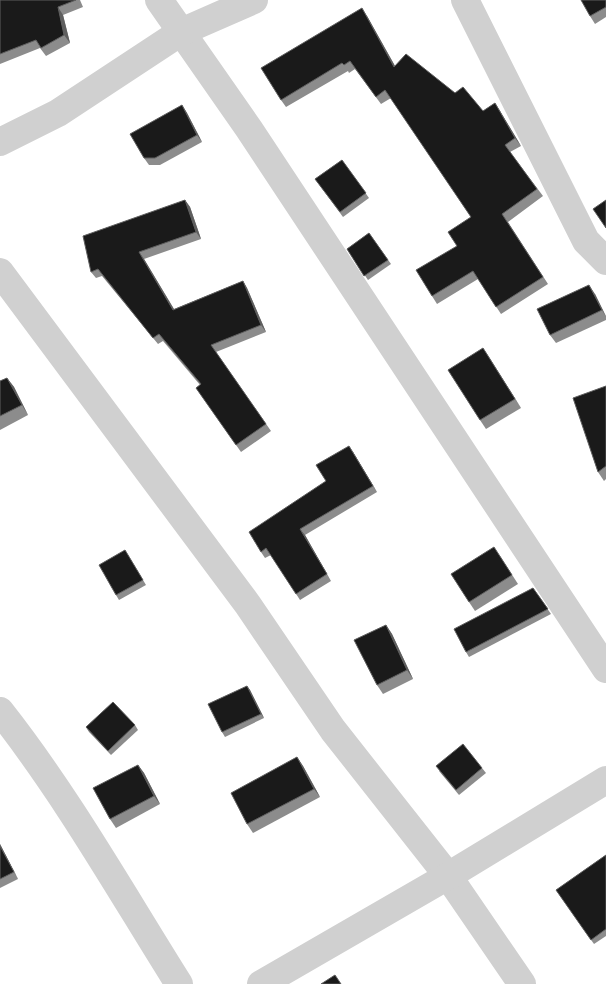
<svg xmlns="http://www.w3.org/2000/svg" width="606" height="984" font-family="Roboto,sans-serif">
<rect width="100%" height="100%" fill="#fff"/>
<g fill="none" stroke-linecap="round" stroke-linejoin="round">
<g stroke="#d0d0d0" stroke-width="28">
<path d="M 159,0 L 249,129 L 606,669"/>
<path d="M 465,0 L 586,241 L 606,261"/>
<path d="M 0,142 L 58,113 L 181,32 L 254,0"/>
<path d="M 0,272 L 248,605 L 333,730 L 448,876 L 522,984"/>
<path d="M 0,711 C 67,796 121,892 179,984"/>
<path d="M 261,984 L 448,876 L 606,780"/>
</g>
</g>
<g fill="#8c8c8c">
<path d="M 0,0 L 80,0 L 83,7 L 63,15 L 70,43 L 46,56 L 40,48 L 0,64 Z"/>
<path d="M 606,0 L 606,17 L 595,24 L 590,16 Z"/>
<path d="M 367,16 L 395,66 L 455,93 L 483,111 L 495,103 L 500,111 L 521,146 L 510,152 L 543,196 L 508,222 L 548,284 L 501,314 L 478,279 L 437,304 L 432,296 L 471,217 L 391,98 L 381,104 L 355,69 L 349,73 L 348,71 L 286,107 L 281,100 Z"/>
<path d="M 182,105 L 187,113 L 202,142 L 160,165 L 149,165 L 144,158 Z"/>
<path d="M 342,160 L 369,198 L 343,217 L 315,179 Z"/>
<path d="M 185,200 L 190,207 L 201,239 L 144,259 L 174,309 L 243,281 L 247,288 L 266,332 L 216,352 L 271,431 L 241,452 L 196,388 L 200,385 L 163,341 L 158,344 L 102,276 L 96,278 L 91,272 Z"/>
<path d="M 369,233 L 391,264 L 368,280 L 347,249 Z"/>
<path d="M 595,294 L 606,316 L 606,320 L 556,343 L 550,335 Z"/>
<path d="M 483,348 L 521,408 L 486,429 L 480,420 Z"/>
<path d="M 7,378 L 14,387 L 28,415 L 0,430 L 0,381 Z"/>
<path d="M 606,386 L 606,479 L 604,481 L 598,472 Z"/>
<path d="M 353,452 L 377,492 L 305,535 L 331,581 L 300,600 L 271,555 L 265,558 L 261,552 Z"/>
<path d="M 125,550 L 146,585 L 119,600 L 116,595 Z"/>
<path d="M 500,556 L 518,584 L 475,611 L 469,602 Z"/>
<path d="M 533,588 L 551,614 L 469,657 L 466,652 Z"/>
<path d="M 386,625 L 392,634 L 413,679 L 383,694 L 377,685 Z"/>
<path d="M 247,686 L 250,690 L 264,718 L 225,737 L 222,732 Z"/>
<path d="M 135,725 L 138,730 L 111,755 L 89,732 L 86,727 Z"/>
<path d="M 297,757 L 303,766 L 320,797 L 253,833 L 247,824 Z"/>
<path d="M 138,765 L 144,773 L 160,804 L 116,828 L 110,819 Z"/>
<path d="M 482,768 L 486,773 L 459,795 L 439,771 Z"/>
<path d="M 0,844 L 18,879 L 0,888 Z"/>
<path d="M 606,855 L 606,936 L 594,944 L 556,890 Z"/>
</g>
<g fill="#5f5f5f">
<path d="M 58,7 L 63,15 L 70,43 L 64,35 Z"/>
<path d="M 362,8 L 367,16 L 400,75 L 394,67 Z"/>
<path d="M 495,103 L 500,111 L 521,146 L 515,138 Z"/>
<path d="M 182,105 L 187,113 L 202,142 L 197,135 Z"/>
<path d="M 185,200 L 190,207 L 201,239 L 196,232 Z"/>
<path d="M 139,252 L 144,259 L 178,316 L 173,310 Z"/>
<path d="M 243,281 L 247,288 L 266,332 L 261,325 Z"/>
<path d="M 589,285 L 595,294 L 606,317 L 602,310 Z"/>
<path d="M 483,348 L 489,357 L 521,408 L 515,399 Z"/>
<path d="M 7,378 L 14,387 L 28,415 L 22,405 Z"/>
<path d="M 349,446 L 353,452 L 377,492 L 373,486 Z"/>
<path d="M 300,529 L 305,535 L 331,581 L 327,574 Z"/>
<path d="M 386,625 L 392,634 L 413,679 L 407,670 Z"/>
<path d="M 247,686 L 250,690 L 264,718 L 261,714 Z"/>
<path d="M 297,757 L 303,766 L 320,797 L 314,789 Z"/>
<path d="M 138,765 L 144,773 L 160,804 L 154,796 Z"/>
<path d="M 0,844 L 18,879 L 14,872 L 0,846 Z"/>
</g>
<g fill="#1a1a1a" stroke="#5f5f5f">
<path d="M 0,0 L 76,0 L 58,7 L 64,35 L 41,48 L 36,40 L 0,54 Z"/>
<path d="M 581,0 L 606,0 L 606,7 L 590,16 Z"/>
<path d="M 362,8 L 394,67 L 406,54 L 455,93 L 463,87 L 483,111 L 495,103 L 515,138 L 505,145 L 537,189 L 502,214 L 543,277 L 496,307 L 473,271 L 432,296 L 416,270 L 457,246 L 448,232 L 471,217 L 385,90 L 376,97 L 350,61 L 344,65 L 342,63 L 281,100 L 261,68 Z"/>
<path d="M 182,105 L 197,135 L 155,158 L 144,158 L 130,134 Z"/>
<path d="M 342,160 L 366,193 L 340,212 L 315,179 Z"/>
<path d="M 185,200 L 196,232 L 139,252 L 173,310 L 243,281 L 261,325 L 211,345 L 266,424 L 236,445 L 196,388 L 201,384 L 159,334 L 153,338 L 98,269 L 91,272 L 83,236 Z"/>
<path d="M 606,200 L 606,228 L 593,209 Z"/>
<path d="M 369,233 L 388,260 L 364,276 L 347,249 Z"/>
<path d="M 589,285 L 602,310 L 550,335 L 537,309 Z"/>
<path d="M 483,348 L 515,399 L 480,420 L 448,370 Z"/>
<path d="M 7,378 L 22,405 L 0,416 L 0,381 Z"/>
<path d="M 606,386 L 606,466 L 598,472 L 573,398 Z"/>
<path d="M 349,446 L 373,486 L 300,529 L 327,574 L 296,594 L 266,548 L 261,552 L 249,532 L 326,481 L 316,465 Z"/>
<path d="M 494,547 L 512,575 L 469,602 L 451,574 Z"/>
<path d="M 125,550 L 143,580 L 116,595 L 99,565 Z"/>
<path d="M 533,588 L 548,609 L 466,652 L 454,629 Z"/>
<path d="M 386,625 L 407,670 L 377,685 L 354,640 Z"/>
<path d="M 247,686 L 261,714 L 222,732 L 208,704 Z"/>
<path d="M 113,702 L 135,725 L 108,751 L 86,727 Z"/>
<path d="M 463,744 L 482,768 L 456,790 L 436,766 Z"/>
<path d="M 297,757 L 314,789 L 247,824 L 231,793 Z"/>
<path d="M 138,765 L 154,796 L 110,819 L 93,788 Z"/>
<path d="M 0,846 L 14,872 L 0,879 Z"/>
<path d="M 606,855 L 606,929 L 591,940 L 556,890 Z"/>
<path d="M 335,975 L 341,984 L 321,984 Z"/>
</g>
</svg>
